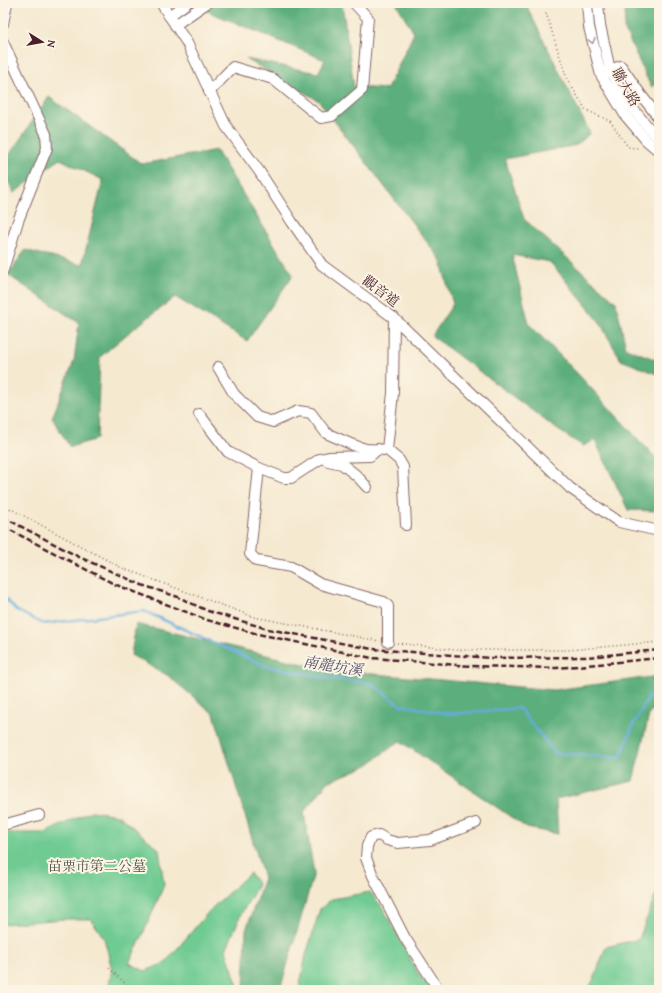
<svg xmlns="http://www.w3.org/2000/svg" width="662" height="993" font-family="'Gentium Book Plus','Noto Serif TC',serif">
<rect width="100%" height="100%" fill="#fcf5e5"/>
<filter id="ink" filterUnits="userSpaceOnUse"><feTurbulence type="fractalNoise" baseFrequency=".025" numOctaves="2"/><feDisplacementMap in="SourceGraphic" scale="8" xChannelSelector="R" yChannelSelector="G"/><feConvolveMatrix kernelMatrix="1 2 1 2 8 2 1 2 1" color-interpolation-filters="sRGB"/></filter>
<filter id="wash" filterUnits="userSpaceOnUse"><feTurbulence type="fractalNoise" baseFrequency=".012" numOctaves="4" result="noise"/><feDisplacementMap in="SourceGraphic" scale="16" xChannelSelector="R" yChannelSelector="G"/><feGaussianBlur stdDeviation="0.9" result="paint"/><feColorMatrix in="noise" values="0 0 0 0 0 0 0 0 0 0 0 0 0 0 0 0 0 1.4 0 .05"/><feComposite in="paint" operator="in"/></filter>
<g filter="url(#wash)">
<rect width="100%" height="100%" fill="#f5e9d0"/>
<g fill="#70cb92" stroke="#5d755e">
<path d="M 91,811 L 118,815 L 159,849 L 164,885 L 141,939 L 129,963 L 145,971 L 165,963 L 211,909 L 250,873 L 258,885 L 241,914 L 226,950 L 238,986 L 238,990 L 99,990 L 109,985 L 112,969 L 104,938 L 91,919 L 64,919 L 3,924 L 3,833 L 45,833 Z"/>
<path d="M 658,889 L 659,890 L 659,990 L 587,990 L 593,981 L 606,947 L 639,939 Z"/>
<path d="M 370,892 L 384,910 L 420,977 L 435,990 L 299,990 L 306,955 L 320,909 L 332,899 Z"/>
</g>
<g fill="#5caf7c" stroke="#536754">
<path d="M 213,3 L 342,3 L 354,87 L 387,89 L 414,33 L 396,3 L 528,3 L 528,9 L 590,133 L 577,145 L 505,159 L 524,219 L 616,302 L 626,348 L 659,361 L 659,375 L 621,360 L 599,321 L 550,262 L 512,255 L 529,324 L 576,372 L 651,453 L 659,460 L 659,511 L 628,510 L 595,440 L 583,446 L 558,430 L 432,336 L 453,304 L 440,259 L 319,101 L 246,59 L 318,73 L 325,60 L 207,11 Z"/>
<path d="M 626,3 L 659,3 L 659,82 L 651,87 L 624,28 Z"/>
<path d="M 49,97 L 142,164 L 216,150 L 293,275 L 247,341 L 175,297 L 127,334 L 100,357 L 97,439 L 70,447 L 52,418 L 74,361 L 79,323 L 8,275 L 25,250 L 82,265 L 103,180 L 60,159 L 14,193 L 3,171 L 3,164 Z"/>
<path d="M 136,624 L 329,670 L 554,690 L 659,676 L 659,709 L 650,711 L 633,781 L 556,799 L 558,834 L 527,828 L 400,741 L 366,766 L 328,782 L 304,812 L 314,873 L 280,990 L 244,990 L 246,930 L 264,878 L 214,714 L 167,675 L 131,655 Z"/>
</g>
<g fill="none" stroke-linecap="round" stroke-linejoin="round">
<path stroke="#68abdd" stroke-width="2.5" d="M 3,596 L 16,610 L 43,624 L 144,611 L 265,666 L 332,679 L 371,683 L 400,705 L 451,714 L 519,708 L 555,753 L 620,758 L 634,723 L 651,693 L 659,691"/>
</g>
</g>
<g filter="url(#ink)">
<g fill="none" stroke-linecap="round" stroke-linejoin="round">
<g stroke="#866665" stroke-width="12">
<g id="minor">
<path d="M 161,3 L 187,43 L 226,126 L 259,171 L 292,222 L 322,265 L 394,318 L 570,488 L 619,522 L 659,531"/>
<path d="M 587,3 L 589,27 L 601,75 L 625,115 L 647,141 L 659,151"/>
<path d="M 598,3 L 600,25 L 610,70 L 627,102 L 654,134 L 659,138"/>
<path d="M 169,16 L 187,3"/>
<path d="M 3,24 L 7,3"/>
<path d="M 175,25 L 207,3"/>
<path d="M 3,42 L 46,134 L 47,148 L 18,221 L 3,270"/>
<path d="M 604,73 L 610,70 L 621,66 L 641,95 L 659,118"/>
<path d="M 209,92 L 233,67 L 273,79 L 321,118 L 332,116 L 362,90 L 368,18 L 354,3"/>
<path d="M 218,367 L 234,394 L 257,417 L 273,422 L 298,411 L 311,413 L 326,433 L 353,445 L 366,449 L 387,450 L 399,460 L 403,467 L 406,525"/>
<path d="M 199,414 L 228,452 L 259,468 L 284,478 L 291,478 L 320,459 L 330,457 L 370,456 L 378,449"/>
<path d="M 387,450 L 393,393 L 394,318"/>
<path d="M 328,461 L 342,464 L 357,476 L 367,487"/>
<path d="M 259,468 L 250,554 L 257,561 L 291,567 L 320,584 L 384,602 L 388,606 L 388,642"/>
<path d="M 3,825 L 39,815"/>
<path d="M 439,990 L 405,938 L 373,876 L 366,858 L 367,846 L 371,837 L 379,835 L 387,840 L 398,843 L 430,840 L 476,823"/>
</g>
</g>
<g stroke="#866665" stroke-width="1.5" stroke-dasharray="1 3" stroke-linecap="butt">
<path d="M 546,13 L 567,79 L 586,110 L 610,121 L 628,147 L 636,148 L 640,147"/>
<path d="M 3,504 L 11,509 L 122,568 L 254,617 L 380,641"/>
<path d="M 397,643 L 455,650 L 568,650 L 659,642"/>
<path d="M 109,968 L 132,990"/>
</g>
<use href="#minor" stroke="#fff" stroke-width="10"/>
<g stroke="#4a1f2b" stroke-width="2.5" stroke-dasharray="6 3" stroke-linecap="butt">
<path d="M 3,517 L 79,557 L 142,585 L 178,597 L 208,611 L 268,629 L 372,649 L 492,658 L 587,657 L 659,650"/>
<path d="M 3,526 L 12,531 L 114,584 L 207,620 L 258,634 L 372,658 L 471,666 L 557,668 L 659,658"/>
</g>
</g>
<defs><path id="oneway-chevron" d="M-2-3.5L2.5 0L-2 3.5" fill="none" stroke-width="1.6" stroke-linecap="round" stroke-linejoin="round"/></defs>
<use stroke="#ae9aa0" href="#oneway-chevron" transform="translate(592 41) rotate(76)"/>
</g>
<g text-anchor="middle" stroke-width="4" stroke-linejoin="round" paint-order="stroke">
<g font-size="14" fill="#4a1f2b" stroke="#fcf5e5">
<text transform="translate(626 87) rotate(60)" y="5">聯大路</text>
<text transform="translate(381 291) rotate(37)" y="5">觀音道</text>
</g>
<g font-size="14" fill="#55534a" stroke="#fcf5e5">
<text x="97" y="871">苗栗市第二公墓</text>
</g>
<g font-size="15" font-style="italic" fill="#545069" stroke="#fcf5e5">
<text transform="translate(333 666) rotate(9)" y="5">南龍坑溪</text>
</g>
</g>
<rect width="662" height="993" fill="none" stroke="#fcf5e5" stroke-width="16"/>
<g transform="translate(42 42) rotate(101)" stroke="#fcf5e5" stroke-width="3" paint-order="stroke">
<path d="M0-3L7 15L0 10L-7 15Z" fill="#4a1f2b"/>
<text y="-6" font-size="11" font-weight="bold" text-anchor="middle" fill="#4a1f2b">N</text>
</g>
</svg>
